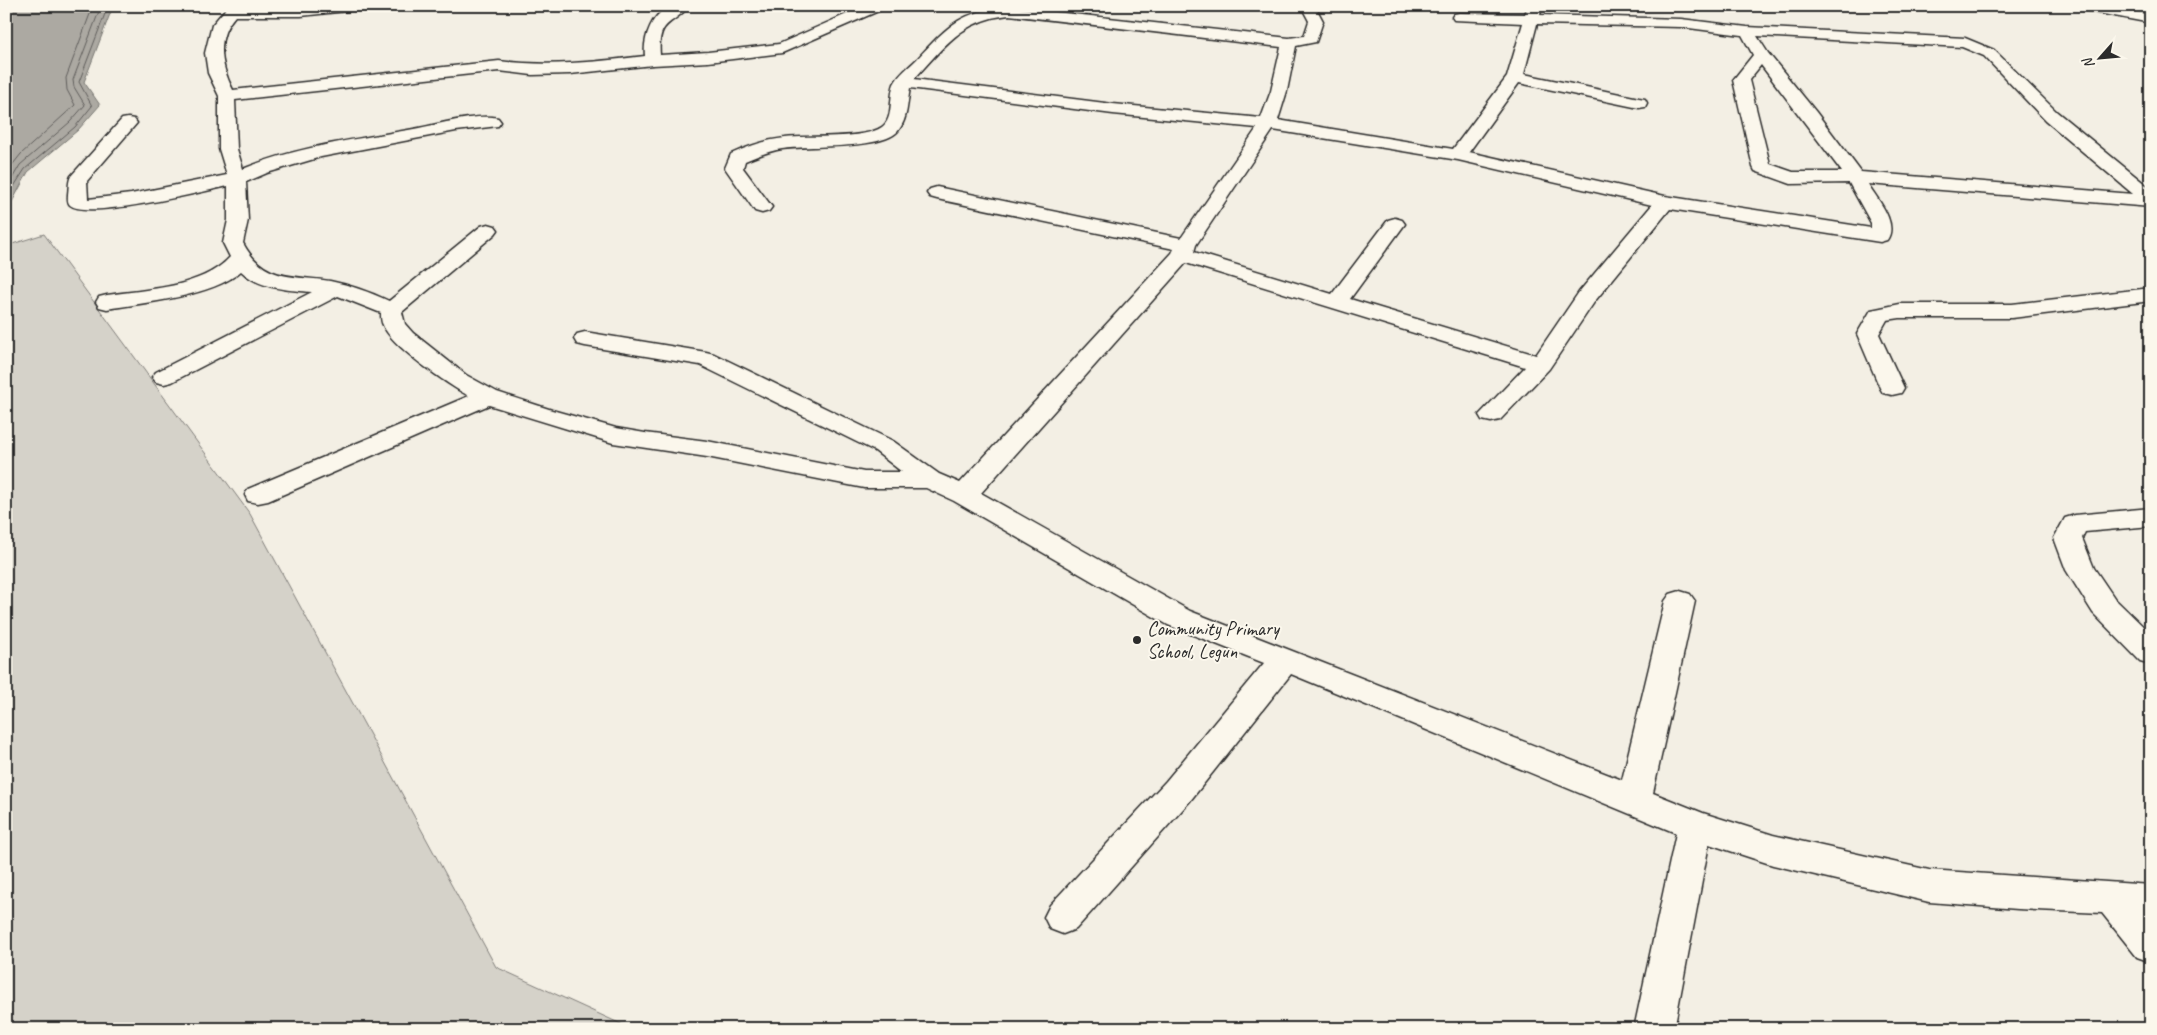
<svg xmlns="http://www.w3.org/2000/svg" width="2157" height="1035" font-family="Caveat,sans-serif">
<rect width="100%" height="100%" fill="#f3efe4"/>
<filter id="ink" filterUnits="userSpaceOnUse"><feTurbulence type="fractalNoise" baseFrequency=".02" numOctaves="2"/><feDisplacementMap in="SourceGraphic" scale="10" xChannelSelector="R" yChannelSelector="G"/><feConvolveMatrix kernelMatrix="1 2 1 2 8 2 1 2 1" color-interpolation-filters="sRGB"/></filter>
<g filter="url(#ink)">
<path fill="#d5d2c9" stroke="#807e7a" d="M 44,234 L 250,514 L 496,967 L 632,1029 L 6,1029 L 6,246 Z"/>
<path fill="#aca9a2" stroke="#787772" d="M 6,6 L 113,6 L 84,82 L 100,105 L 78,130 L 28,172 L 12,202 L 6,205 Z"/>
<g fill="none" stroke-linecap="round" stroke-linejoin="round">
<g stroke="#5f5d5b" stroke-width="1">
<path d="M 6,173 L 21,154 L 75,105 L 67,90 L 66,78 L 93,6"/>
<path d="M 6,189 L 20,165 L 70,122 L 85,105 L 74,87 L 73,80 L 101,6"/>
<path d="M 6,199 L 25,169 L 75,127 L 92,106 L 79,82 L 108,6"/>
</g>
<g stroke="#2b2b2b" stroke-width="3">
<g id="minor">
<path d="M 228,6 L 363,6 L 356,10 L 301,16 L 235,16 C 215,38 221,66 233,90 L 499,61 C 549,67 595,62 645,56 C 643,38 652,11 673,6 C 677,5 684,6 689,6 C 673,26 657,19 660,55 L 708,52 L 779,44 L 865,6 L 885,6 L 883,9 L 782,53 L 708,62 L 653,65 L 570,74 L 532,75 L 499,71 L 235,100 L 237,149 L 243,169 C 298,146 360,139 419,128 C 439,124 479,113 498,118 L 501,122 L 498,126 L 456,131 L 321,157 L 267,173 L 246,182 L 248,220 L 243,243 C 264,282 292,275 330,281 C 350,285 370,292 389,301 L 481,226 L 488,224 L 495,226 L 498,230 L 495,234 L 402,312 L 405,324 L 413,333 L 466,375 L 497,392 L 552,410 L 616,428 L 645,433 L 707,441 L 864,472 L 902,472 L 875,451 L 700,365 L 585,346 L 577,344 L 574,339 L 577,334 L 585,332 L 706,352 L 714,354 L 893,441 L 939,474 L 960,483 L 1172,253 L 1174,249 L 937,199 L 930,197 L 927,193 L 930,189 L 937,187 L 1181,238 L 1257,128 L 1113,114 L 910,88 C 907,103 908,119 898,131 C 882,150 807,145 782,149 C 769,151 757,156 745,161 L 743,168 L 772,207 L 769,211 L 762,213 L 755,211 L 725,168 L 731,154 C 748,146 766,140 785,138 C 808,135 864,140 882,127 C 894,119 889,96 894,84 C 899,74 909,67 917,59 C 949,25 961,11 1009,7 L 1289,38 L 1304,36 L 1309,21 L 1301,6 L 1315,6 L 1323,21 L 1316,42 L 1296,46 L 1287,91 L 1278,120 L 1453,149 L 1507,77 L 1523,23 L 1454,20 L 1452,17 L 1454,14 L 1459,13 L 1525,14 L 1528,6 L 1542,6 L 1540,15 L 1681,19 L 1747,27 L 1965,38 L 1994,50 L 2057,112 L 2151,189 L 2151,207 L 1868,184 C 1877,199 1899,223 1887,240 L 1880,242 L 1670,209 L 1595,301 L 1549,369 L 1500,420 L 1491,422 L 1482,420 L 1479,415 L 1525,367 L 1186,263 L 981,493 L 1190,611 L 1622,780 L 1665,601 L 1670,594 L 1680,591 L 1690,594 L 1695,601 L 1653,793 L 1703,813 L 1773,835 L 1929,870 L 2151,885 L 2151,962 L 2137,957 L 2102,913 L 2018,909 L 1929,902 L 1773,865 L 1709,844 L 1674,1029 L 1634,1029 L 1676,833 L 1291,674 L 1190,801 L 1076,929 L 1063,934 L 1050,929 L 1044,917 L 1050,905 L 1166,781 L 1264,663 L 1168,625 L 954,501 L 926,488 L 864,488 L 707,457 L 613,443 L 489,405 L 268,501 L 258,503 L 248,501 L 245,495 L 248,489 L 469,396 C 449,385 391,346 383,325 C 381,322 381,317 381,313 L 338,296 L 172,382 L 164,384 L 156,382 L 152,377 L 156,372 L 312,292 C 289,290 259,289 241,271 C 215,296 142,303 107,309 L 99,307 L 96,302 L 99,297 L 107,295 C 147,289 202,288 230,257 L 223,243 L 228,220 L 228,186 C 202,192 87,220 70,205 C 67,202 68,198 68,194 C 69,188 68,182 71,176 L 122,119 L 128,118 L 134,119 L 137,123 L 87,181 L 88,199 L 131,194 L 227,175 L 219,149 L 219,96 L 208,73 L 205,53 L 212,25 ZM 1009,15 L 1281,47 L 1271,91 L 1261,118 L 1113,104 L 914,79 C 945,46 961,20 1009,15 ZM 1537,24 L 1681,27 L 1742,35 L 1753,55 L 1733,80 L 1753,167 L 1755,171 L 1791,184 L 1849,183 L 1871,223 L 1871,228 L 1665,196 L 1469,152 L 1519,83 L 1639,108 L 1645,107 L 1647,103 L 1645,99 L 1639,98 L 1524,74 ZM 1757,36 L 1962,47 L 1984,56 L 2045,120 L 2133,194 L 1861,172 L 1816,112 L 1768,53 ZM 1761,65 L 1842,172 L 1793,172 L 1770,164 L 1749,80 ZM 1273,130 L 1458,160 L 1652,205 L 1579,292 L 1536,355 L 1350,299 L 1405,224 L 1402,220 L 1395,218 L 1388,220 L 1332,294 L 1194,252 L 1196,245 Z"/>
<path d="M 2075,6 L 2106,6 L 2151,15 L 2151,23 L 2082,10 Z"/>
<path d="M 2151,288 L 2151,301 L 2012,318 L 1900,318 L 1887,320 L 1879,334 L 1904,388 L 1901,393 L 1892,395 L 1883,393 L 1880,388 L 1857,334 L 1871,310 L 1900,304 L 2012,304 Z"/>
<path d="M 2151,508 L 2151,526 L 2085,532 L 2082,538 L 2094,568 L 2115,599 L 2151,634 L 2151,664 L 2140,661 L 2093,613 L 2066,570 L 2054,538 L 2065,518 L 2075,515 Z"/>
</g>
</g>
<use href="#minor" fill="#fbf7ec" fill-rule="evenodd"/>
</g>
</g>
<circle fill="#2b2b2b" stroke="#fbf7ec" stroke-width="2" cx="1137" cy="640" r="5"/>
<g text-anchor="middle" stroke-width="4" stroke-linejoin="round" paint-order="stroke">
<g font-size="20" fill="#2b2b2b" stroke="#fbf7ec" text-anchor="start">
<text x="1147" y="635">Community Primary<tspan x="1147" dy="23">School, Legun</tspan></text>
</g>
</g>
<rect width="2157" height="1035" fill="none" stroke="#fbf7ec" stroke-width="25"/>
<rect x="12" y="12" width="2132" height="1010" fill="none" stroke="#2b2b2b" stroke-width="2" filter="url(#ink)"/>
<g transform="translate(2100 58) rotate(243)" stroke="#fbf7ec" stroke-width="4" paint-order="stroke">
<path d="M0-4L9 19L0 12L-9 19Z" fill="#2b2b2b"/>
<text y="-8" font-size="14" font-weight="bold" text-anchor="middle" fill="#2b2b2b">N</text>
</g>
</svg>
